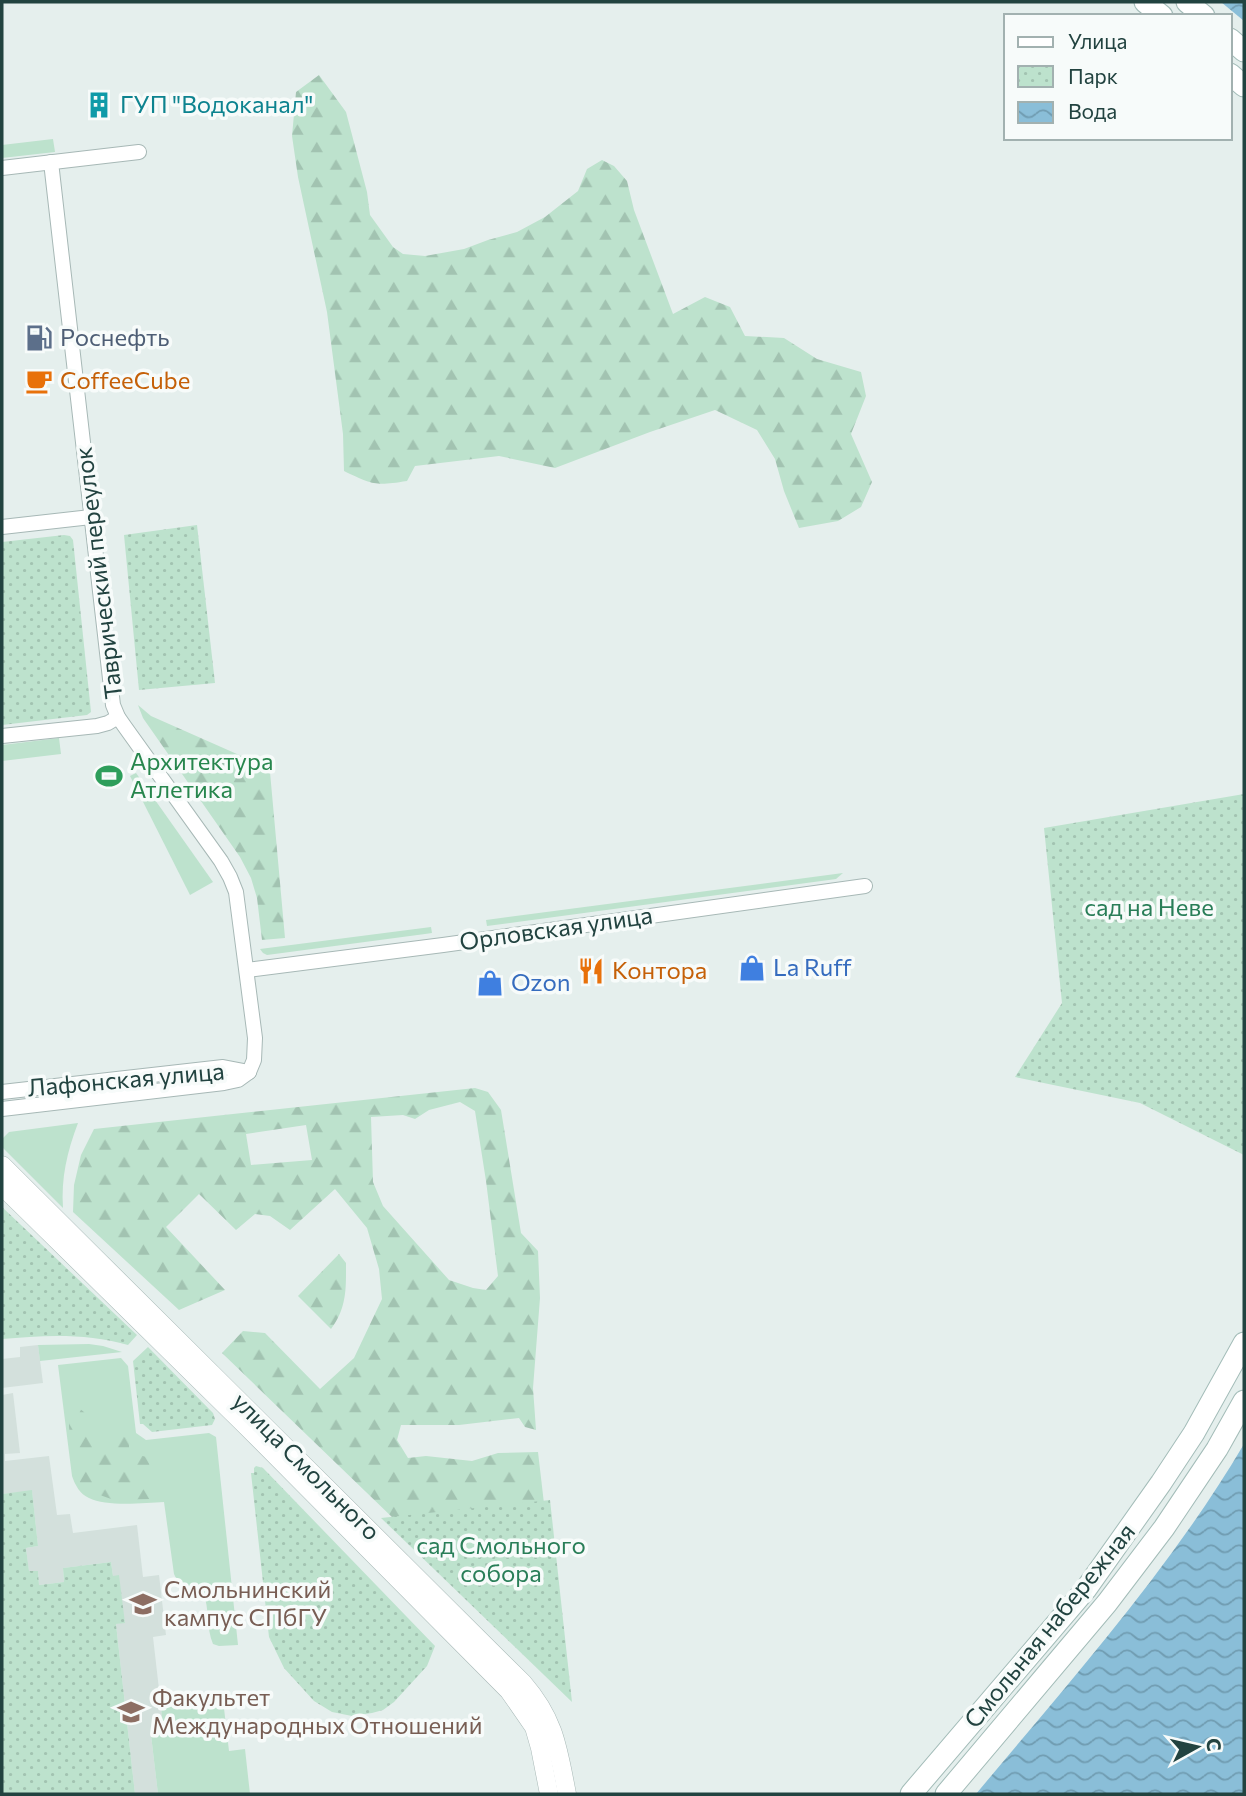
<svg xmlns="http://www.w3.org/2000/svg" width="1246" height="1796" font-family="Commissioner,sans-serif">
<defs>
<pattern id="forest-firs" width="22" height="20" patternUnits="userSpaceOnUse" patternTransform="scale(1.75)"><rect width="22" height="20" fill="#bde2cd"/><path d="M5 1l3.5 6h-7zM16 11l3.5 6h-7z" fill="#a2c3b1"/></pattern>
<pattern id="park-dots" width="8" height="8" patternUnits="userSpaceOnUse" patternTransform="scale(1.75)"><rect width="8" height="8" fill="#bde2cd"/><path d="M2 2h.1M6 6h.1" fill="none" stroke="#a2c3b1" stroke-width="1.8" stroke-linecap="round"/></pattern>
<pattern id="water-waves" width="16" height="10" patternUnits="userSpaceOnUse" patternTransform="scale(1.75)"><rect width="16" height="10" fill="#8abed8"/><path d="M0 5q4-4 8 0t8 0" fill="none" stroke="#709cb1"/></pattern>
</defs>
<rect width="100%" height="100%" fill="#e5efed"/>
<g fill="#d3e0dc">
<path d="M 38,1345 L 43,1383 L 2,1388 L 2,1359 L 20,1357 L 20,1347 Z"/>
<path d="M 13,1393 L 20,1453 L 5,1454 L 5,1461 L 49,1456 L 57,1515 L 70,1514 L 73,1533 L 137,1525 L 143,1577 L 159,1575 L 166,1635 L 153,1637 L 164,1733 L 151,1735 L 158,1794 L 135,1794 L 116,1624 L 125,1622 L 113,1576 L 111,1562 L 63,1568 L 64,1582 L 39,1585 L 38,1571 L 29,1572 L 26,1548 L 38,1546 L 32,1491 L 2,1494 L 2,1395 Z"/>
</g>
<g fill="#bde2cd">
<path d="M 53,139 L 55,152 L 2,158 L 2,145 Z"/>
<path d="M 59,738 L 61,754 L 2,761 L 2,745 Z"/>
<path d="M 136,773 L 213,882 L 190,895 L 130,776 Z"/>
<path d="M 843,873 L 836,879 L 487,926 L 486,920 Z"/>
<path d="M 431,927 L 432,933 L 425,934 L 267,955 L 263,953 L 260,949 Z"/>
<path d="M 78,1123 C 67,1152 61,1178 63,1208 L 3,1148 L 2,1139 L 9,1132 Z"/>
<path d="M 89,1344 L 103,1346 L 122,1352 L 40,1361 L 38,1345 Z"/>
<path d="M 121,1358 L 128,1366 L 136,1433 L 146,1440 L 209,1433 L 216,1437 L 238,1645 L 219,1646 L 213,1644 C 206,1628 210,1609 203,1592 L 196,1589 L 180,1586 L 174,1574 L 164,1502 C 144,1503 106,1507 89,1498 C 80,1494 75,1485 72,1476 L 58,1365 Z"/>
<path d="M 223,1700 L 229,1751 L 245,1749 L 250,1794 L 158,1794 L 151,1735 L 164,1733 L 161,1708 Z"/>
</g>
<g fill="url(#forest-firs)" fill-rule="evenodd">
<path d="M 319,75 L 346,112 L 367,192 L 370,215 L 393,247 L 403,254 L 425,256 L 464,249 L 488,240 L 517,232 L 545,217 L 578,191 L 587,169 L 602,160 L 614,166 L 627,181 L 634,210 L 673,314 L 705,297 L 730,307 L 745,336 L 784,338 L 817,359 L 861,372 L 866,396 L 851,434 L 872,482 L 861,507 L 838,521 L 799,528 L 784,491 L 775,459 L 757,430 L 715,410 L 650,432 L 555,468 L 499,456 L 415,466 L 407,481 C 375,486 373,485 344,471 L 343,434 L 327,312 L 298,177 L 292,136 L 296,92 Z"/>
<path d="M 138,705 L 151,716 L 255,762 L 269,761 L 285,938 L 262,940 L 257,898 L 251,878 L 240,857 L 143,718 Z"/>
<path d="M 475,1088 L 488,1092 L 501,1110 L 521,1233 L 538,1251 L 540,1298 L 533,1388 L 536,1430 L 525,1427 L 519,1418 L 459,1425 L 401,1425 L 397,1440 L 408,1458 L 426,1456 L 472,1461 L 498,1453 L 538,1452 L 565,1684 L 222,1353 L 243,1331 L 265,1333 L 320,1389 L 354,1358 L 382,1299 L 379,1269 L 367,1228 L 335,1189 L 290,1230 L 270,1216 L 255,1214 L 236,1230 L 199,1194 L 166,1227 L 225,1290 L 179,1310 L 73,1212 L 74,1185 L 81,1155 L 94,1129 ZM 460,1102 L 475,1111 L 486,1181 L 498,1276 L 486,1290 L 473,1288 L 449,1280 L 383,1206 L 373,1182 L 371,1117 L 403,1115 L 415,1119 L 429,1110 ZM 306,1125 L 312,1160 L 251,1165 L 246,1134 Z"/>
<path d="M 339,1254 L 346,1263 C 346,1289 347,1307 331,1329 L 298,1296 Z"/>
<path d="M 72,1405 C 89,1412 88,1418 93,1434 L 111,1433 L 129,1438 L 129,1453 L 147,1457 L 159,1493 L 150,1499 L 114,1500 L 97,1494 L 80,1483 L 73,1460 L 69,1427 L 69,1412 Z"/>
</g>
<g fill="url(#park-dots)">
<path d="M 197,525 L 215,683 L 139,690 L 124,535 Z"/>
<path d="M 64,535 L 70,536 L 73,540 L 91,712 L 87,715 L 2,725 L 2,542 Z"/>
<path d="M 1244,794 L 1244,1155 L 1140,1103 L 1015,1077 L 1062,1003 L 1044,828 Z"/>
<path d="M 2,1207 L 137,1335 L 128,1345 C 87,1333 44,1335 2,1339 Z"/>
<path d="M 148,1347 L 213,1413 L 215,1419 L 212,1425 L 152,1432 L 143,1424 L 140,1424 L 133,1361 Z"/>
<path d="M 256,1466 L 263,1468 L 435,1646 L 427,1666 L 394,1702 L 383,1710 L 372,1713 L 352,1716 L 332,1712 L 314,1701 L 284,1668 L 269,1637 L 251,1473 L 254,1473 L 254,1468 Z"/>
<path d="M 32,1490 L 38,1546 L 26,1548 L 29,1571 L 38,1571 L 39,1585 L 64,1582 L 63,1568 L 111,1562 L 113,1576 L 119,1575 L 125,1623 L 116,1624 L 135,1794 L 2,1794 L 2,1494 Z"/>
<path d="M 550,1500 L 572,1702 L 381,1518 Z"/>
</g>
<g fill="url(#water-waves)">
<path d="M 1221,2 L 1244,2 L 1244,21 Z"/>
<path d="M 1244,1444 L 1244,1794 L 976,1794 C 1070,1681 1169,1571 1244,1444 Z"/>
</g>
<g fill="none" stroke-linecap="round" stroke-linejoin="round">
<g stroke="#a7b8b6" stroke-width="16">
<g id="minor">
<path d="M 51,162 L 113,705 L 118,717 L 125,727 L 221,861 L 230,877 L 236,892 L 255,1038 L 254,1060 L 249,1072"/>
<path d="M 2,168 L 139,152"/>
<path d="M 2,527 L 91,517"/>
<path d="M 2,736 L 97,726 L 108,723 L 118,717"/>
<path d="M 247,970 L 443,945 L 865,886"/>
<path d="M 2,1092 L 223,1067 L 249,1072"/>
<path d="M 2,1109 L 224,1083 L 238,1080 L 249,1072"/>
</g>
</g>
<g stroke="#a7b8b6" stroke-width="19">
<g id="tertiary">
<path d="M 2,1165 L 523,1683 C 555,1720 558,1748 567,1794"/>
<path d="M 2,1186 L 246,1426 L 509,1691 L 534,1727 L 540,1748 L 549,1794"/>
</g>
</g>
<g stroke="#a3bcb8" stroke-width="23">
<g id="secondary">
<path d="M 1145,2 L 1162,16"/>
<path d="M 1187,2 L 1204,16"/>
<path d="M 1230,39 L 1244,51"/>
<path d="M 1230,74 L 1244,86"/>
<path d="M 911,1794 L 1086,1589 L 1161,1483 L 1194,1433 L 1244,1343"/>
<path d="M 946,1794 L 1107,1603 L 1164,1528 L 1217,1449 L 1244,1401"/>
</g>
</g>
<use href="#minor" stroke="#fff" stroke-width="14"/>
<use href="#tertiary" stroke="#fff" stroke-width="18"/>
<use href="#secondary" stroke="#fff" stroke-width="21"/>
</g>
<defs>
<g id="building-bare" transform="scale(2.1)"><path d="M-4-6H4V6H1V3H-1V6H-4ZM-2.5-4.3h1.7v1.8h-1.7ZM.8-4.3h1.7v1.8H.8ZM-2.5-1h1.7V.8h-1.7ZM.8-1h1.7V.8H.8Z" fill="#0f9aa8" stroke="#f7fbfa" stroke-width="2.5" paint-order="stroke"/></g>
<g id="fuel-bare" transform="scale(2.1)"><path d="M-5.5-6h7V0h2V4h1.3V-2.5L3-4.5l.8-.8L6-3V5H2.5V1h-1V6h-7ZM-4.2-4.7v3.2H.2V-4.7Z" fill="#5c6f8a" stroke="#f7fbfa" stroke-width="2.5" paint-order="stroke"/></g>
<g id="cafe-bare" transform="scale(2.1)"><path d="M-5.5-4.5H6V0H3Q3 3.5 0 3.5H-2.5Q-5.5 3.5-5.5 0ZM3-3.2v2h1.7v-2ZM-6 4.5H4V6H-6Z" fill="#e8710a" stroke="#f7fbfa" stroke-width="2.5" paint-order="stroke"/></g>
<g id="stadium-bare" transform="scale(2.1)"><path d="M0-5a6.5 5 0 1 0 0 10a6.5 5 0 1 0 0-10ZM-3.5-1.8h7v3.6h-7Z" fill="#2e9e5b" stroke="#f7fbfa" stroke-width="2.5" paint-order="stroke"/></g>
<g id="shop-bare" transform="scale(2.1)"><path d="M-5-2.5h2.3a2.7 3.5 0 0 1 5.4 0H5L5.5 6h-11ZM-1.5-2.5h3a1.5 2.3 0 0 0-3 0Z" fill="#3f7fe0" stroke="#f7fbfa" stroke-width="2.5" paint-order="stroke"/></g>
<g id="restaurant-bare" transform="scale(2.1)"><path d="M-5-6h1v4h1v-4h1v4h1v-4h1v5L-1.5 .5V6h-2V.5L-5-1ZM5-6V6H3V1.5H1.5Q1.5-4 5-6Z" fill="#e8710a" stroke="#f7fbfa" stroke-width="2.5" paint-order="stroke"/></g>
<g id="school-bare" transform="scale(2.1)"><path d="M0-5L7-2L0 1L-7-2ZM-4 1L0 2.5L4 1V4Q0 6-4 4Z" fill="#8d6e63" stroke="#f7fbfa" stroke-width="2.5" paint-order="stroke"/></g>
<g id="university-bare" transform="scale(2.1)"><path d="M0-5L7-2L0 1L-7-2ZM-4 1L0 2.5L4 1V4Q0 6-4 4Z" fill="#8d6e63" stroke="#f7fbfa" stroke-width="2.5" paint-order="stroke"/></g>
</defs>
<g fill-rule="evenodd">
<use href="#building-bare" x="99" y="105"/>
<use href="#fuel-bare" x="39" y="338"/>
<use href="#cafe-bare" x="39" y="381"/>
<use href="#stadium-bare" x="109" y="776"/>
<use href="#shop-bare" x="752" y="968"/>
<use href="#restaurant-bare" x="591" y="971"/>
<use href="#shop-bare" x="490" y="983"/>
<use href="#school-bare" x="143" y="1604"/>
<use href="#university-bare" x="131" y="1712"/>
</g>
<g text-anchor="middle" stroke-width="7" stroke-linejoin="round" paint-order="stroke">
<g font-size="24" fill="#0d838f" stroke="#f7fbfa" text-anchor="start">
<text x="120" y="113">ГУП "Водоканал"</text>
</g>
<g font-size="24" fill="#4e5e75" stroke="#f7fbfa" text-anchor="start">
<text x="60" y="346">Роснефть</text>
</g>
<g font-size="24" fill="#c56008" stroke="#f7fbfa" text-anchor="start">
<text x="60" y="389">CoffeeCube</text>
<text x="612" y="979">Контора</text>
</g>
<g font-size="24" fill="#224340" stroke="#f7fbfa">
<text transform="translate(99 573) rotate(-97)" y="8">Таврический переулок</text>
<text transform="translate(556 929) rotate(-8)" y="8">Орловская улица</text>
<text transform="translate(126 1080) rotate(-5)" y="8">Лафонская улица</text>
<text transform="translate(306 1467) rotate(45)" y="8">улица Смольного</text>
<text transform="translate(1050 1626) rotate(-51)" y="8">Смольная набережная</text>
</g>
<g font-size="24" fill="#27864d" stroke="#f7fbfa" text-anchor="start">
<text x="130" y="770">Архитектура<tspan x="130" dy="28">Атлетика</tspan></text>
</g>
<g font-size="24" fill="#297e58" stroke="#f7fbfa">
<text x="1149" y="916">сад на Неве</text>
<text x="501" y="1554">сад Смольного<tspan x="501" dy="28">собора</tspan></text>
</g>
<g font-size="24" fill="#366cbe" stroke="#f7fbfa" text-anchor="start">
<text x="773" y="976">La Ruff</text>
<text x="511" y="991">Ozon</text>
</g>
<g font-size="24" fill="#785e54" stroke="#f7fbfa" text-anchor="start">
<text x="164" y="1598">Смольнинский<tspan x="164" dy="28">кампус СПбГУ</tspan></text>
<text x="152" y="1706">Факультет<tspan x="152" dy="28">Международных Отношений</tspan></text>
</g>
</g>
<rect width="1246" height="1796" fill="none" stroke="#224340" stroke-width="7"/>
<rect x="1004" y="14" width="228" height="126" fill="#f7fbfa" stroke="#a2b1b0" stroke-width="2"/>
<rect x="1018" y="37" width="35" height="10" fill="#ffffff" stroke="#a2b1b0" stroke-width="2"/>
<text x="1068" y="49" font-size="21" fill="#224340">Улица</text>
<rect x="1018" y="66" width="35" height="21" fill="url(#park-dots)" stroke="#a2b1b0" stroke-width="2"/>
<text x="1068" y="84" font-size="21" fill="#224340">Парк</text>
<rect x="1018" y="102" width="35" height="21" fill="url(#water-waves)" stroke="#a2b1b0" stroke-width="2"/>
<text x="1068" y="119" font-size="21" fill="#224340">Вода</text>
<g transform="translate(1197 1747) rotate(82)" stroke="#f7fbfa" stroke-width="5" paint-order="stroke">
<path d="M0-5L12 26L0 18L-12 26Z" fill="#224340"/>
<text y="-10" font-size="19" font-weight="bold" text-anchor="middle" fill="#224340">С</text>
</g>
</svg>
